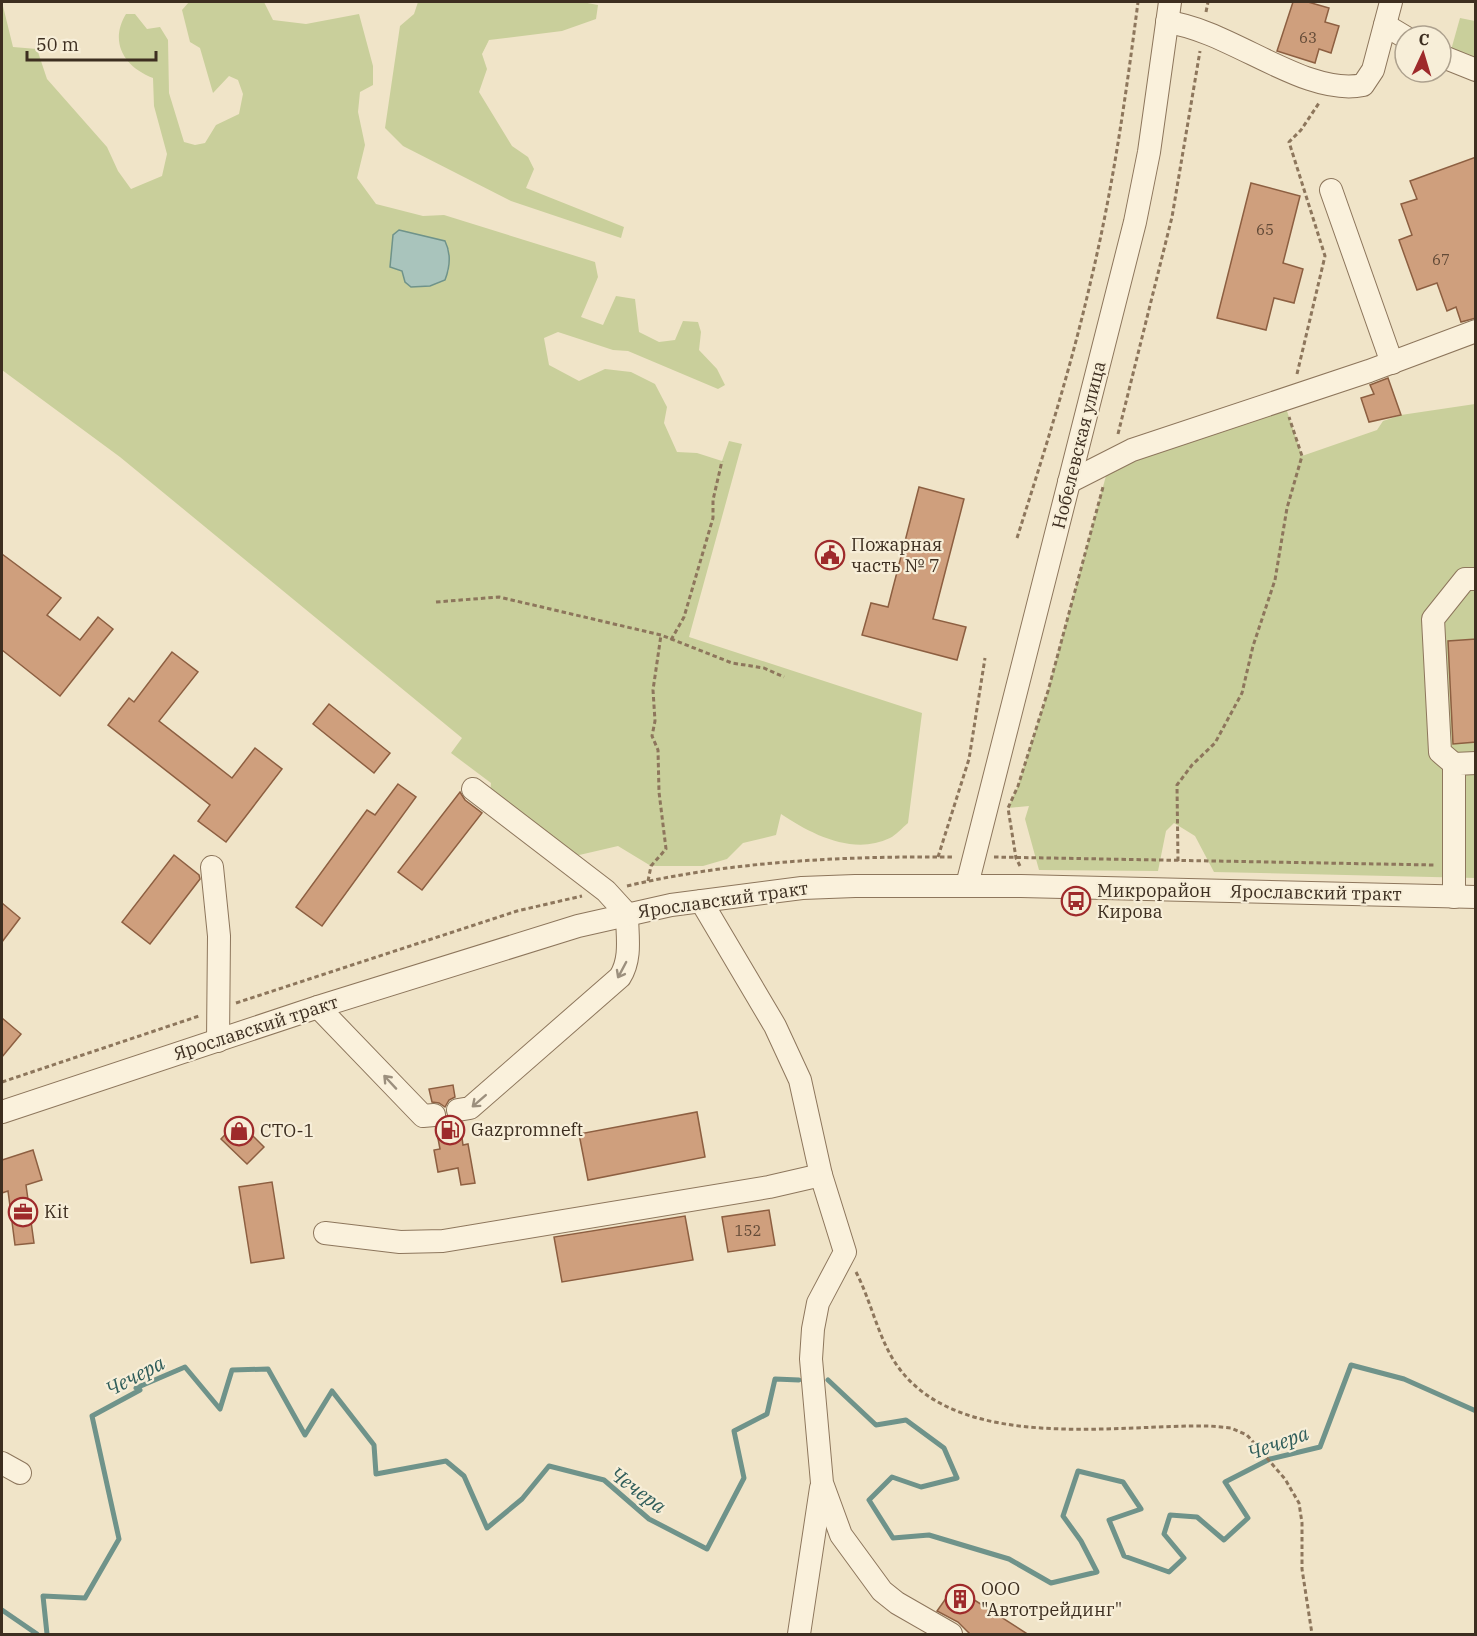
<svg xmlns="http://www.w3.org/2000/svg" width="1477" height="1636" font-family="'IBM Plex Serif',serif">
<rect width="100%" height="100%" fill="#f0e4c8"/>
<g fill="#c9cf9b" fill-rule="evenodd">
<path d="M 2,2 L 13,47 L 37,49 L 47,79 L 107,147 L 118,171 L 131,189 L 162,176 L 167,154 L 154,106 L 153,78 C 124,67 109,42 126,14 L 135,14 L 147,29 L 160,27 L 168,40 L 169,93 L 184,142 L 195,145 L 205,143 L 216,125 L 239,114 L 243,94 L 238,80 L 229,76 L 213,93 L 200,48 L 190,42 L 182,10 L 189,2 L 264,2 L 273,20 L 306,24 L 359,14 L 373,66 L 373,85 L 360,92 L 358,112 L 365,145 L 357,178 L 376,204 L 423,216 L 444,215 L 595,262 L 598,277 L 581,317 L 603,325 L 616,296 L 635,299 L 639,332 L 659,342 L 675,340 L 683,321 L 698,322 L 701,332 L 699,350 L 717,369 L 725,385 L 718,389 L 628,351 L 613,350 L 558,332 L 544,338 L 549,365 L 579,381 L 605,369 L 631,372 L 655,384 L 667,407 L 664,423 L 677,452 L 697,453 L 722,461 L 729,441 L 742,444 L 689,637 L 922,713 L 908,823 C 902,828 896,835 890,838 C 853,856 811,834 781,814 L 776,835 L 743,843 L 727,859 L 703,866 L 651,866 L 618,846 L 575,856 L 490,794 L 491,783 L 451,753 L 462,738 L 120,457 L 2,370 ZM 449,249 L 449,270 L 444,280 L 405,282 L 402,271 Z"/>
<path d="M 418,2 L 582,2 L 598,5 L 596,19 L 562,31 L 489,40 L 482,54 L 487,69 L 479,92 L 512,146 L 528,157 L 534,169 L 526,188 L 624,227 L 621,238 L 511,201 L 403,146 L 385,128 L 400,26 L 414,14 Z"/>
<path d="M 1460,18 L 1475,21 L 1475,61 L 1451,50 Z"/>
<path d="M 1475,404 L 1475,878 L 1214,872 L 1195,836 L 1174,823 L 1166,831 L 1158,871 L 1039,870 L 1025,819 L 1029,806 L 1008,808 L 1018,786 L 1048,691 L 1107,472 L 1134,458 L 1286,408 L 1302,456 L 1377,430 L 1383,421 L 1401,415 Z"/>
</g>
<path fill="#a9c4bc" stroke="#6f938a" stroke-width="1.5" d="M 399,230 L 445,241 C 451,253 450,267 445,280 L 430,286 L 411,287 L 405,282 L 402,271 L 390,267 L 393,235 Z"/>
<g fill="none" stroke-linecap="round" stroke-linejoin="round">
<g stroke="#6f938a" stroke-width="5">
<path d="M 828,1380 L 876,1425 L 906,1420 L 944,1448 L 957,1478 L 921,1487 L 892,1477 L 869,1500 L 893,1538 L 929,1535 L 1009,1559 L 1051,1583 L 1097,1572 L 1081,1541 L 1063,1516 L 1078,1471 L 1123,1482 L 1141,1509 L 1109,1520 L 1124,1556 L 1169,1572 L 1184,1558 L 1164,1534 L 1170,1515 L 1197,1517 L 1224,1540 L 1248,1518 L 1225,1482 L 1270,1459 L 1320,1447 L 1351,1365 L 1404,1379 L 1476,1411"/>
<path d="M 2,1610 L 37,1634"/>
<path d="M 47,1634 L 43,1596 L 85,1598 L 119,1539 L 92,1416 L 140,1390 L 136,1388 L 185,1367 L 220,1409 L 232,1370 L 268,1369 L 305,1435 L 332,1391 L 374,1445 L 376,1474 L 446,1461 L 464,1476 L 487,1528 L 522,1499 L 549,1466 L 604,1480 L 649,1519 L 707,1549 L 744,1478 L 734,1431 L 767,1414 L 775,1379 L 799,1380"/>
</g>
</g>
<g fill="#cf9f7d" stroke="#8d5f41" stroke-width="1.5">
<path d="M 1293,2 L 1308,2 L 1329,8 L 1325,22 L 1339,26 L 1331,53 L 1319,49 L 1315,63 L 1277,51 Z"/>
<path d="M 1476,157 L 1476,318 L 1461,322 L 1456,307 L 1447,311 L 1437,283 L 1417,290 L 1399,240 L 1412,235 L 1401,204 L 1417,199 L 1410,181 Z"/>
<path d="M 1251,183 L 1300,196 L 1283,263 L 1303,269 L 1294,303 L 1274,298 L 1266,330 L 1217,318 Z"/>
<path d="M 1388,378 L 1401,415 L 1369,422 L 1361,398 L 1374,394 L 1370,385 Z"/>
<path d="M 919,487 L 964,499 L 933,619 L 966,627 L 957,660 L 862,635 L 871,603 L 888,607 Z"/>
<path d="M 2,554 L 61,598 L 47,615 L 80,640 L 98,617 L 113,629 L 60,696 L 2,650 Z"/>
<path d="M 1476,639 L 1476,742 L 1453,744 L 1448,641 Z"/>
<path d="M 172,652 L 198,672 L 159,721 L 232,778 L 255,748 L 282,769 L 226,842 L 198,821 L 210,805 L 108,725 L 129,698 L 134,702 Z"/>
<path d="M 329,704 L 390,753 L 374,773 L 313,724 Z"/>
<path d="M 398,784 L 416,797 L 322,926 L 296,907 L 367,810 L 375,815 Z"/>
<path d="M 460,792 L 465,800 L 482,813 L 422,890 L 398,872 Z"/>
<path d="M 174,855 L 199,875 L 200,879 L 150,944 L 122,922 Z"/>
<path d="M 2,903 L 20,918 L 2,942 Z"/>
<path d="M 2,1018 L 21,1034 L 2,1057 Z"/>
<path d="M 453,1085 L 455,1097 L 449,1100 L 445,1107 L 439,1103 L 432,1102 L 429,1089 Z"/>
<path d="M 697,1112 L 705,1157 L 588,1180 L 579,1134 Z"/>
<path d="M 447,1117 L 460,1123 L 463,1145 L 468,1144 L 475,1183 L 461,1185 L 458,1168 L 438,1172 L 434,1150 L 440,1149 L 436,1128 L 442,1126 Z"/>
<path d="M 238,1121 L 264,1147 L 247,1164 L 221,1139 Z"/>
<path d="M 33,1150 L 42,1180 L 26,1185 L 34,1243 L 15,1245 L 8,1191 L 2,1193 L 2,1160 Z"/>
<path d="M 272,1182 L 284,1258 L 251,1263 L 239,1187 Z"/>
<path d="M 769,1210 L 775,1245 L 728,1252 L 722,1217 Z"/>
<path d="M 685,1216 L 693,1260 L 562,1282 L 554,1237 Z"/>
<path d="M 954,1587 L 1029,1635 L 971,1635 L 958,1622 L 937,1611 Z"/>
</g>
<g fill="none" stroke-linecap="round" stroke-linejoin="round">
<g stroke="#8d765c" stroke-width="24">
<g id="minor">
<path d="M 1167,22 C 1230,30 1305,97 1363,85 L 1373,70 L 1391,2"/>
<path d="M 1385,25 L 1405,37"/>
<path d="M 1441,56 L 1476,70"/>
<path d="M 1331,190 L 1392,363"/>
<path d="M 1069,482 L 1132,450 L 1369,371 L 1476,331"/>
<path d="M 1454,764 L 1440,752 L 1433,619 L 1465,579 L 1476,579"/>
<path d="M 212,867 L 219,936 L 218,1041"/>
<path d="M 967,885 L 1135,222 L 1149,152 L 1170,2"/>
<path d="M 1454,897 L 1454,764 L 1476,763"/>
<path d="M 701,901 L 775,1026 L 800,1080 L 821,1175 L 845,1252 L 818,1303 L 813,1329 L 811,1359 L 822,1483 L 841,1535 L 882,1591 L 897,1603 L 951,1634"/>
<path d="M 318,1007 L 423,1116 L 434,1115"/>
<path d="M 458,1110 L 470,1108 L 620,977 C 632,958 627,935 627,914 L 606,891 L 473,789"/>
<path d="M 2,1112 L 318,1007 L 578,926 L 671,905 L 802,888 L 855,886 L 1021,886 L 1476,897"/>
<path d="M 325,1233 L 400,1242 L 443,1241 L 769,1187 L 821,1175"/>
<path d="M 2,1463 L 20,1473"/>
<path d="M 799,1634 L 821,1488"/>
</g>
</g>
<g stroke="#8d765c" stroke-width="3" stroke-dasharray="4.5 3" stroke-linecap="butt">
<path d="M 1206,12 L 1208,2"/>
<path d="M 1297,374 L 1325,256 L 1289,142 L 1301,130 L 1319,103"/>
<path d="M 1118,434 L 1172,217 L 1200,51"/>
<path d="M 1017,538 C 1044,453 1071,368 1091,280 C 1113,188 1126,95 1138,2"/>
<path d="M 436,602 L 499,597 L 661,635 L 732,663 L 764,668 L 784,677"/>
<path d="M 671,640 L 684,617 L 713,518 L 713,500 L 722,461"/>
<path d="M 938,857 L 969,759 L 985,658"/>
<path d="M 994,857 L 1434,865"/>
<path d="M 1178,861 L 1177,785 L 1192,765 L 1215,743 L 1242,693 L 1253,646 L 1275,580 L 1287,508 L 1302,456 L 1289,417"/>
<path d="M 1020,866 L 1016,858 L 1008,808 L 1018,786 L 1048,691 L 1103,487"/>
<path d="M 648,881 L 651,866 L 666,849 L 659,792 L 658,750 L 652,736 L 655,721 L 653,690 L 661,635"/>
<path d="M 627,886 C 732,861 846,856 954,857"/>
<path d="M 236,1003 L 517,911 L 582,896"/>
<path d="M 2,1082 L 199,1016"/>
<path d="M 856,1272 C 871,1301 878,1337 896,1364 C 957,1454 1117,1424 1210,1426 L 1231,1428 L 1247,1435 L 1285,1479 L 1299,1503 L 1302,1523 L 1302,1569 L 1312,1634"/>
</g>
<use href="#minor" stroke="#faf1dc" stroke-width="22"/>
</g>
<defs><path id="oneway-shaft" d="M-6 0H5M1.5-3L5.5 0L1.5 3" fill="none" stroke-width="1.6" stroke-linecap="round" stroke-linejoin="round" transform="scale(1.5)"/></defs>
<g stroke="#9c907e">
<use href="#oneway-shaft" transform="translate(622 970) rotate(118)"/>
<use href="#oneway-shaft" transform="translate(390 1082) rotate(-133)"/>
<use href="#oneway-shaft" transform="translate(479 1101) rotate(139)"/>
</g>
<defs>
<g id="civic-ring" transform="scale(1.5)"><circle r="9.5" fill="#f7eed8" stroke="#9e2a2b" stroke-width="1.5"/><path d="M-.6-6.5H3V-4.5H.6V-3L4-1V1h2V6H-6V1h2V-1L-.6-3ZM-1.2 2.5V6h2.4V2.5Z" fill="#9e2a2b"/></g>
<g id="bus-ring" transform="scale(1.5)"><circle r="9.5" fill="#f7eed8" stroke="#9e2a2b" stroke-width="1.5"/><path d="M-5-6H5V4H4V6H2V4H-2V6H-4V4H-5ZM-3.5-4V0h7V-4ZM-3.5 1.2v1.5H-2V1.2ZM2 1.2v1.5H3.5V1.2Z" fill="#9e2a2b"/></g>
<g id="fuel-ring" transform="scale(1.5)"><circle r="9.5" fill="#f7eed8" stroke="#9e2a2b" stroke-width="1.5"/><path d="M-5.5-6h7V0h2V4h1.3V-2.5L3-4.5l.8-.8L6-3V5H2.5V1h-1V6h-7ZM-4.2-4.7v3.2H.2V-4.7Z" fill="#9e2a2b"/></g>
<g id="shop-ring" transform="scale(1.5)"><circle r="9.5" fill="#f7eed8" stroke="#9e2a2b" stroke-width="1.5"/><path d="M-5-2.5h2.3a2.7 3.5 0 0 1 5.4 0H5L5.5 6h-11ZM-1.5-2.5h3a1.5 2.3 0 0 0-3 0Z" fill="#9e2a2b"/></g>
<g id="office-ring" transform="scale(1.5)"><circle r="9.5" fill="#f7eed8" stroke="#9e2a2b" stroke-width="1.5"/><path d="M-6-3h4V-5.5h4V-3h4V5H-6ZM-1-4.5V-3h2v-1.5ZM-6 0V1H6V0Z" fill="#9e2a2b"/></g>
<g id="building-ring" transform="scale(1.5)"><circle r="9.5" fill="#f7eed8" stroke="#9e2a2b" stroke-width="1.5"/><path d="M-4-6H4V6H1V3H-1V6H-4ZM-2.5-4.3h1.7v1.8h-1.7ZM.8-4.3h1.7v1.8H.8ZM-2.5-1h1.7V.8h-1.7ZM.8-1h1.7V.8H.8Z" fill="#9e2a2b"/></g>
</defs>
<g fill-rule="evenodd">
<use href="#civic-ring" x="830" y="555"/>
<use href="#bus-ring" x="1076" y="901"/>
<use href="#fuel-ring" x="450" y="1130"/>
<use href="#shop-ring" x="239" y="1131"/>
<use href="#office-ring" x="23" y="1212"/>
<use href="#building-ring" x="960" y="1599"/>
</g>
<g text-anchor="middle" stroke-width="4.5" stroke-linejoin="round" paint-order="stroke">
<g font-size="15" fill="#624a37">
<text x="1308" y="43">63</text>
<text x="1265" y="235">65</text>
<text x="1441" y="265">67</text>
<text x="748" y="1236">152</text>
</g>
<g font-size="18" fill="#3d2e20" stroke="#f7eed8">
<text transform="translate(1079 445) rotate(-76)" y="6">Нобелевская улица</text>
<text transform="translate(1316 893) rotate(1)" y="6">Ярославский тракт</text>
<text transform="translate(723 900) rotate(-8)" y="6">Ярославский тракт</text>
<text transform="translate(256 1028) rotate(-18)" y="6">Ярославский тракт</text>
</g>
<g font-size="18" fill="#3d2e20" stroke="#f7eed8" text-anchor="start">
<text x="851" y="551">Пожарная<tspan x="851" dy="21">часть № 7</tspan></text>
<text x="1097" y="897">Микрорайон<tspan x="1097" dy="21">Кирова</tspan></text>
<text x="471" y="1136">Gazpromneft</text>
<text x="260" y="1137">СТО-1</text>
<text x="44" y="1218">Kit</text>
<text x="981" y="1595">ООО<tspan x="981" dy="21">"Автотрейдинг"</tspan></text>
</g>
<g font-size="20" font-style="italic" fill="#2f5d5a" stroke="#f7eed8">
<text transform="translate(135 1376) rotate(-28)" y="7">Чечера</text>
<text transform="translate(1278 1443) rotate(-20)" y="7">Чечера</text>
<text transform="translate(638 1490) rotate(36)" y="7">Чечера</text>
</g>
</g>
<rect width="1477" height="1636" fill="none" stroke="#3d2e20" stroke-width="6"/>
<g transform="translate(1423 54) rotate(4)"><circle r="28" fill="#f7eed8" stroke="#ada18e" stroke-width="1.5"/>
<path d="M0-4.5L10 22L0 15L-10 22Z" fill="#9e2a2b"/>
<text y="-9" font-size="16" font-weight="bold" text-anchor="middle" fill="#3d2e20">С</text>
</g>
<path d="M27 51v9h129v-9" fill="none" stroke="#3d2e20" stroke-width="3"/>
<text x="36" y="51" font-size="18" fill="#3d2e20" stroke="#f7eed8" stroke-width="4.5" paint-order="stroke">50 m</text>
</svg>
